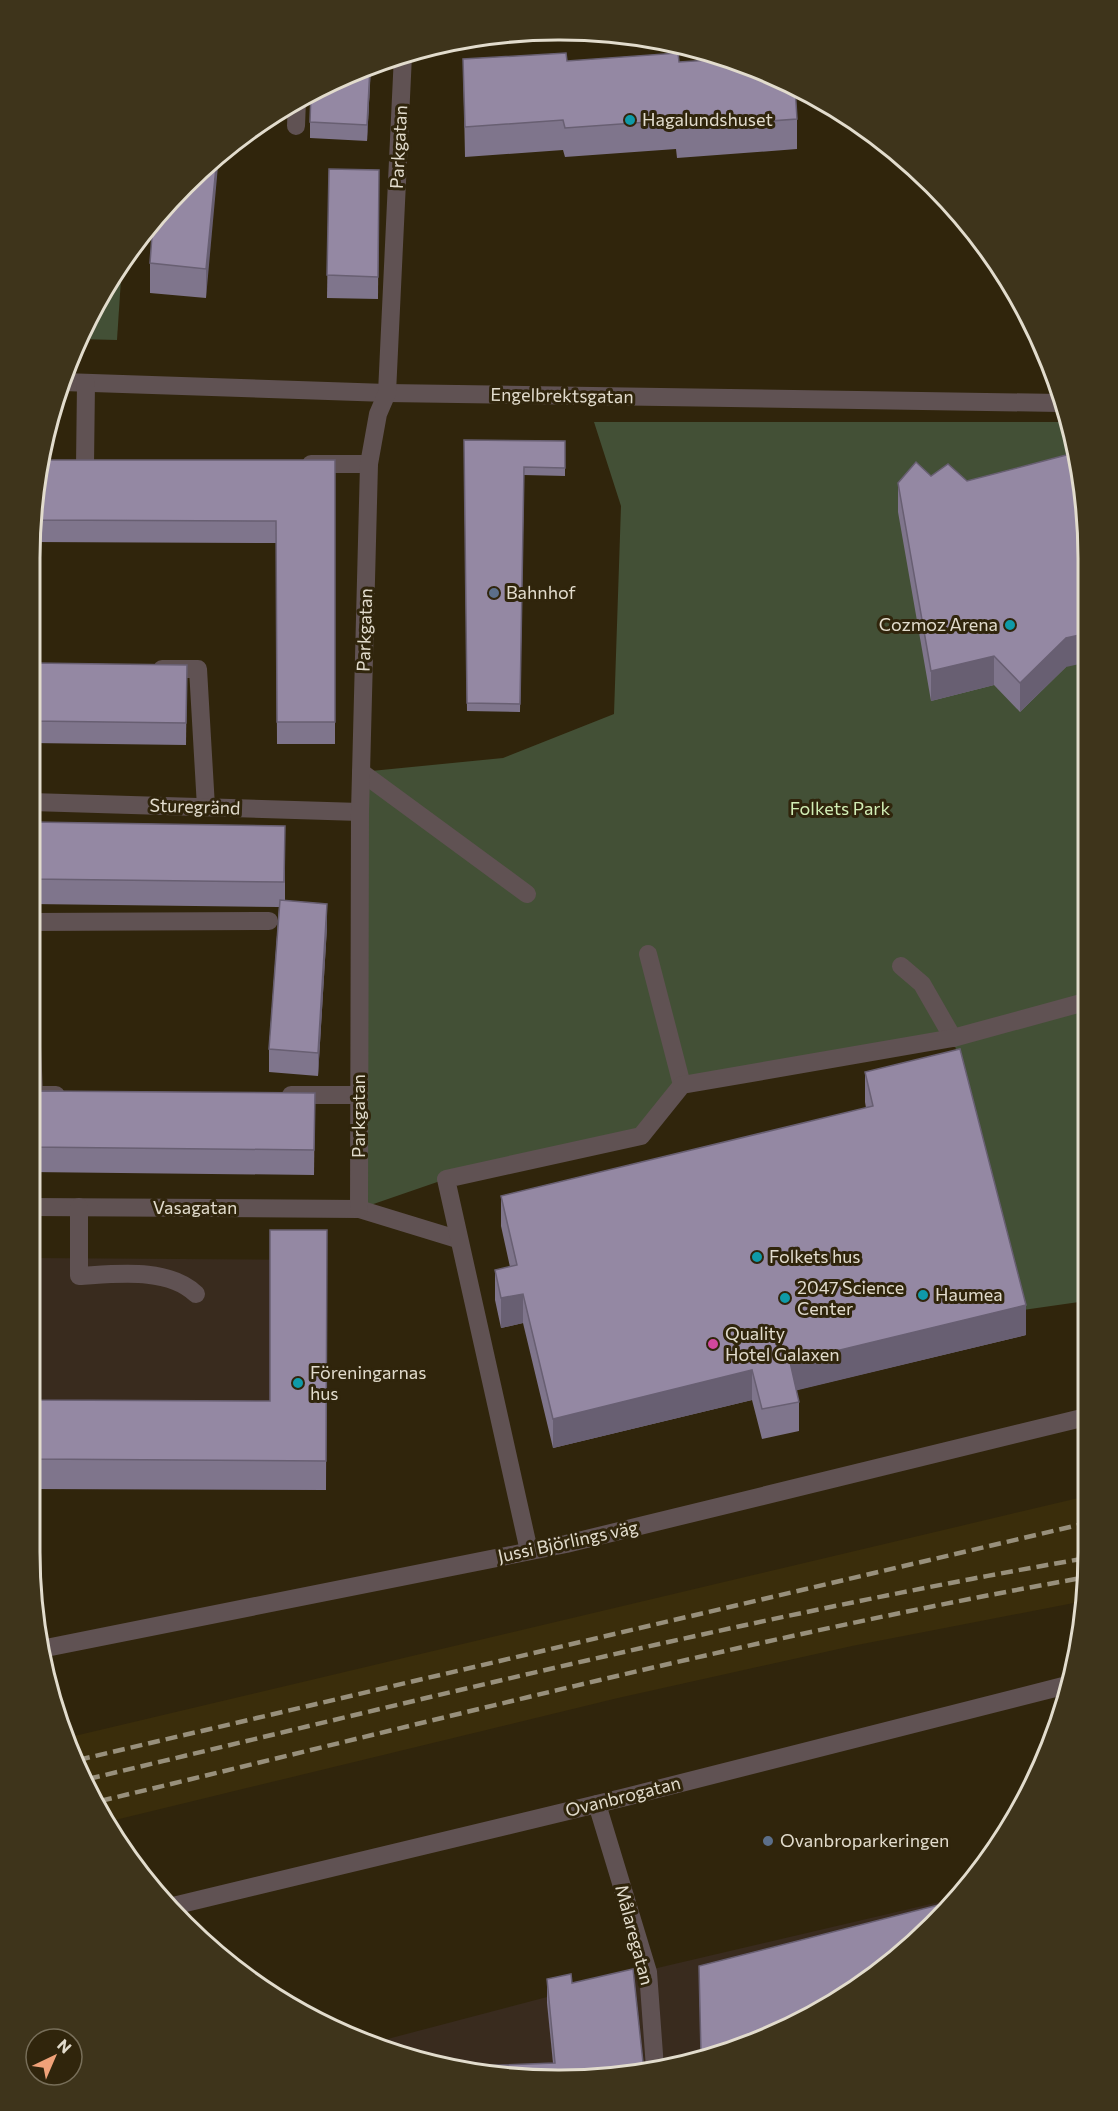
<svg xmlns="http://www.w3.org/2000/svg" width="1118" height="2111" font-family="Commissioner,sans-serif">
<rect width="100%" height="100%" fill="#30250c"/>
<g fill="#392b1e">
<path d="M 30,1258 L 327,1260 L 326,1490 L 30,1489 Z"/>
<path d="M 952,1899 L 933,1926 L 793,2027 L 658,2067 L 653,1969 Z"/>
<path d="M 650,1970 L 656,2068 L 628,2077 L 524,2080 L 422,2063 L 376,2042 Z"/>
</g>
<path fill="#3a2d0b" d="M 1087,1496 L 1087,1586 L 1084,1601 L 852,1646 L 618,1698 L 111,1821 L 66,1738 Z"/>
<g fill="#435036">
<path d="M 122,264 L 117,340 L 79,339 L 85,325 Z"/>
<path d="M 594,422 L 1065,422 L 1083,490 L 1086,1301 L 1023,1310 L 953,1038 L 682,1085 L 641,1136 L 446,1179 L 359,1209 L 361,772 L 503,758 L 614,714 L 621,506 Z"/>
</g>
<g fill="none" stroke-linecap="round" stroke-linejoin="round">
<g stroke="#605253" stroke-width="18">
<path d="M 296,126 L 297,100"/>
<path d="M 63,382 L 387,393 L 1060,403"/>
<path d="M 311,464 L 369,464"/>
<path d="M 85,465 L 86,383"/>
<path d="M 162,669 L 198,669 L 206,807"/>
<path d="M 361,772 L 527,894"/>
<path d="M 31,802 L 360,812"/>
<path d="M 31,922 L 269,921"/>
<path d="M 648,954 L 682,1085"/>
<path d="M 901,966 L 922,984 L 953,1038"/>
<path d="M 31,1022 L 34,1095 L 56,1095"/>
<path d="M 291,1095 L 359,1095"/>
<path d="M 30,1207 L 359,1209 L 457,1239"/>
<path d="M 79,1207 L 79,1276 C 116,1274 168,1267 196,1294"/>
<path d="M 359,1209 L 360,812 L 369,464 L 378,414 L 387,393 L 403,55"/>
<path d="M 529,1551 L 446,1179 L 641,1136 L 682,1085 L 953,1038 L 1085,1002"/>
<path d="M 46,1648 L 566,1544 L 1086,1417"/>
<path d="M 597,1804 L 648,1972 L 655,2068"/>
<path d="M 173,1906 L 626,1797 L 1071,1684"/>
</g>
<g stroke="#98907c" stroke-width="4.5" stroke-dasharray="12 6" stroke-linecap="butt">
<path d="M 78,1760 L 1087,1523"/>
<path d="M 88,1779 C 420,1700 751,1616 1087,1558"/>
<path d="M 100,1801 C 428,1723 755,1636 1087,1577"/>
</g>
</g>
<g fill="#7f758c">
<path d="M 463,59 L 567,61 L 679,62 L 797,119 L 797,149 L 677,158 L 676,149 L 565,157 L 563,150 L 465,157 Z"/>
<path d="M 371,66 L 367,141 L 310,138 L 310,122 Z"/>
<path d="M 210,161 L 206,298 L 150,293 L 150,263 Z"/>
<path d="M 329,169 L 379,170 L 378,299 L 327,298 Z"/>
<path d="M 464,440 L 565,441 L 565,476 L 524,475 L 520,712 L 467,711 Z"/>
<path d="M 42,460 L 335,460 L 335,744 L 277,744 L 276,543 L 31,542 L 31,525 Z"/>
<path d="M 931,476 L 1066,667 L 1020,712 L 994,685 L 931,701 L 898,512 L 898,483 Z"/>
<path d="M 31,663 L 187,665 L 186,745 L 31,743 Z"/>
<path d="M 31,822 L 285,826 L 285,901 L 327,927 L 318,1076 L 269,1072 L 269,1049 L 279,907 L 31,904 Z"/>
<path d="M 865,1072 L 1026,1335 L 796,1390 L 799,1402 L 799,1431 L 762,1439 L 752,1400 L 553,1448 L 523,1323 L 501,1328 L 495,1300 L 495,1270 L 510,1267 L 501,1226 L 501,1196 L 866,1108 L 865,1102 Z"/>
<path d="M 30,1091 L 315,1093 L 314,1175 L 30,1172 Z"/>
<path d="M 30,1229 L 34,1400 L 270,1401 L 327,1230 L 326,1490 L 30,1489 Z"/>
<path d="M 699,1966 L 793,2027 L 701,2054 Z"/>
<path d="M 547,1979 L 572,1983 L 644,2072 L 553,2063 L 547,2003 Z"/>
</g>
<g fill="#685f72">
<path d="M 371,66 L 367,141 L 367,125 Z"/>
<path d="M 219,155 L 206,298 L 206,269 L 217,157 Z"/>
<path d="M 1084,634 L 1084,663 L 1066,667 L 1020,712 L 1020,683 L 1066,638 Z"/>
<path d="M 994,656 L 994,685 L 931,701 L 931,671 Z"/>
<path d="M 327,904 L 327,927 L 318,1076 L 318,1053 Z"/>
<path d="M 523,1294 L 523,1323 L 501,1328 L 501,1298 Z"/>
<path d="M 1026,1305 L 1026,1335 L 790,1392 L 790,1362 Z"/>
<path d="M 752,1370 L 752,1400 L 553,1448 L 553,1419 Z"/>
</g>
<g fill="#9488a3" stroke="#685f72" stroke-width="1.5">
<path d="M 566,53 L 567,61 L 678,53 L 679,62 L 726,59 L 795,86 L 797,119 L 677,128 L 676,120 L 565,128 L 563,120 L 465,127 L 463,59 Z"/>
<path d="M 370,67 L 367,125 L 310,122 L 311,93 Z"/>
<path d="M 217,157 L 206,269 L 150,263 L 153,222 L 210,161 Z"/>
<path d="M 329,169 L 379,170 L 378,277 L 327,275 Z"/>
<path d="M 464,440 L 565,441 L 565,468 L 524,467 L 520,704 L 467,703 Z"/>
<path d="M 1074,453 L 1083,490 L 1084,634 L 1066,638 L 1020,683 L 994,656 L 931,671 L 898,483 L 916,462 L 931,476 L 948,464 L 967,481 Z"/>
<path d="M 42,460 L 335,460 L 335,722 L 277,722 L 276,521 L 32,520 Z"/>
<path d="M 31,663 L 187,665 L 186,723 L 31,721 Z"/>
<path d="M 31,822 L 285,826 L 284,882 L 31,879 Z"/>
<path d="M 280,900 L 327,904 L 318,1053 L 269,1049 Z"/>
<path d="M 960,1049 L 1026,1305 L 790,1362 L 799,1402 L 762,1409 L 752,1370 L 553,1419 L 523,1294 L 501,1298 L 495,1270 L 517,1265 L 501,1196 L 873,1106 L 865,1072 Z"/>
<path d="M 30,1091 L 315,1093 L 314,1150 L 30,1147 Z"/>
<path d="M 30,1229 L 34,1229 L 34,1400 L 270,1401 L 270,1230 L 327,1230 L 326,1461 L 30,1459 Z"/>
<path d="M 950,1902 L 933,1926 L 793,2027 L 701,2054 L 699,1966 Z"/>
<path d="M 633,1969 L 644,2072 L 628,2077 L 524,2080 L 446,2067 L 555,2063 L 547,1979 L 571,1974 L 572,1983 Z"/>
</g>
<g fill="#0f9aa8" stroke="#30250c" stroke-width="2">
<circle cx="630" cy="120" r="6"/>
<circle cx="1010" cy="625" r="6"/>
<circle cx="757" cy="1257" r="6"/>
<circle cx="923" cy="1295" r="6"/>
<circle cx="785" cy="1298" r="6"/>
<circle cx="298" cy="1383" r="6"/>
</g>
<g fill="#5c6f8a" stroke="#30250c" stroke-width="2">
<circle cx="494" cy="593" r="6"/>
<circle cx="768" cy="1841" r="6"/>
</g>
<circle fill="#d1479c" stroke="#30250c" stroke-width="2" cx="713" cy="1344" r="6"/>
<g text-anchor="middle" stroke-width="6" stroke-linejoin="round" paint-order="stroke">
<g font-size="18" fill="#e2dccd" stroke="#30250c" text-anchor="start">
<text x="642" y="126">Hagalundshuset</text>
<text x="506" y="599">Bahnhof</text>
<text x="998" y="631" text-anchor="end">Cozmoz Arena</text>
<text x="769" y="1263">Folkets hus</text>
<text x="797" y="1294">2047 Science<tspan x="797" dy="21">Center</tspan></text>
<text x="935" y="1301">Haumea</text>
<text x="725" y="1340">Quality<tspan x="725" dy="21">Hotel Galaxen</tspan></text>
<text x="310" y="1379">Föreningarnas<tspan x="310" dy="21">hus</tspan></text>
<text x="780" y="1847">Ovanbroparkeringen</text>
</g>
<g font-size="18" fill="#e2dccd" stroke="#30250c">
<text transform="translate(399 147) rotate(-87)" y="6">Parkgatan</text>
<text transform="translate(562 396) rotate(1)" y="6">Engelbrektsgatan</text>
<text transform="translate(365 630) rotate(-88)" y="6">Parkgatan</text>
<text transform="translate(195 807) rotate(2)" y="6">Sturegränd</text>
<text transform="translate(359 1116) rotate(-90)" y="6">Parkgatan</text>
<text x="195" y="1214">Vasagatan</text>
<text transform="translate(568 1542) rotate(-12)" y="6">Jussi Björlings väg</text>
<text transform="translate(623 1797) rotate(-14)" y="6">Ovanbrogatan</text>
<text transform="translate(634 1935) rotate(75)" y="6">Målaregatan</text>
</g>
<g font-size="18" fill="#d2eeb5" stroke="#30250c">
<text x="840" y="815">Folkets Park</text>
</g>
</g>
<path d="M0 0H1118V2111H0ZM558 40H560A518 518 0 0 1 1078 558V1552A518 518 0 0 1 560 2070H558A518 518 0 0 1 40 1552V558A518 518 0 0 1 558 40Z" fill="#3e341b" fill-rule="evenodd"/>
<path fill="none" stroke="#e2dccd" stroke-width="3" d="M558 40H560A518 518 0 0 1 1078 558V1552A518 518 0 0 1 560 2070H558A518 518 0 0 1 40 1552V558A518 518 0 0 1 558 40Z"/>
<g transform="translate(54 2057) rotate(44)"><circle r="28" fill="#30250c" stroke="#776e59" stroke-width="1.5"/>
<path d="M0-4.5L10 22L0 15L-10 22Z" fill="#f0a279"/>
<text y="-9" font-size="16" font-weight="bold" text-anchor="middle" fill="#e2dccd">N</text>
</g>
</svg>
